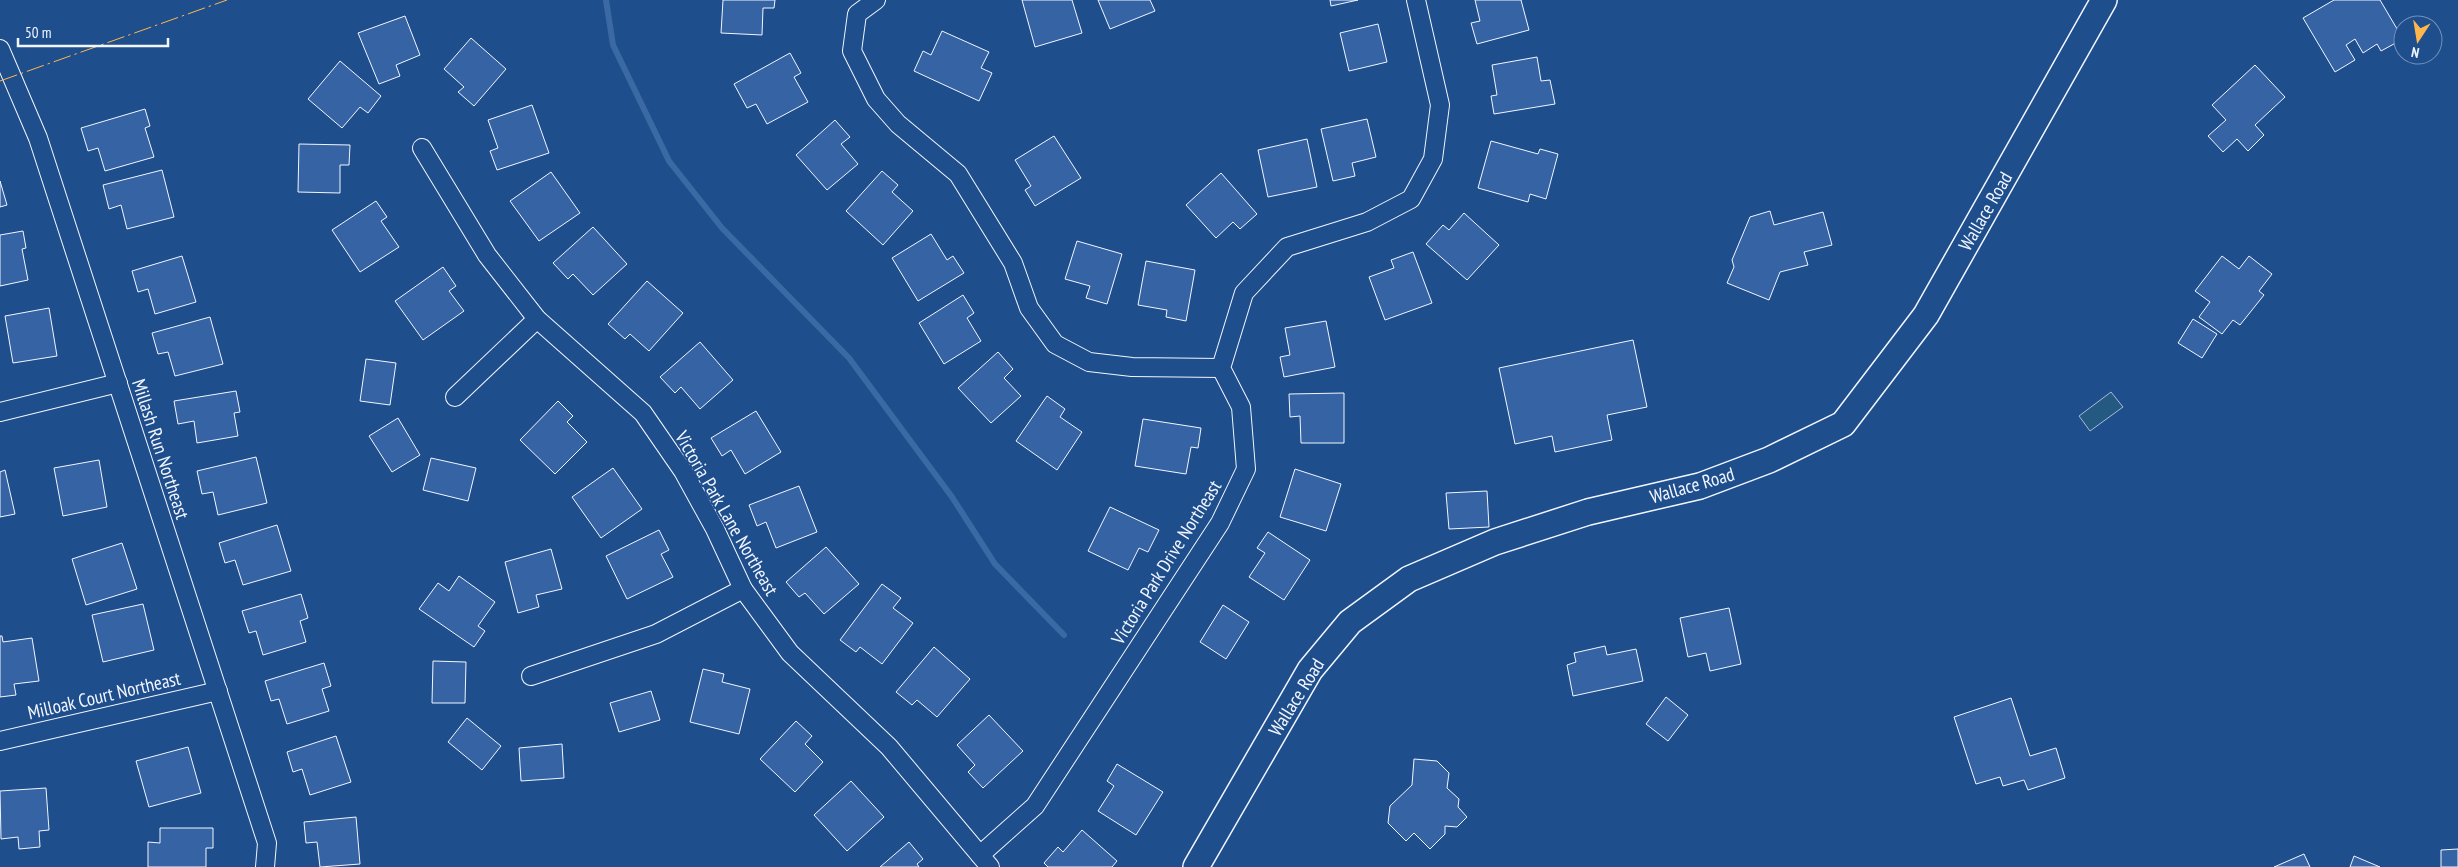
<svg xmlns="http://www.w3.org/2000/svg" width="2458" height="867" font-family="'PT Sans Narrow',sans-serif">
<rect width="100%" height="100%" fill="#1f4e8c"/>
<path fill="#245a82" stroke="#a8bbd7" d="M 2111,392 L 2123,407 L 2090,431 L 2079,416 Z"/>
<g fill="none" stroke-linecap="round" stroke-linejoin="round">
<path stroke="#3b69a3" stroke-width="6" d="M 606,0 L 613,45 L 669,161 L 722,228 L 849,358 L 952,497 L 995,564 L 1064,635"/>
</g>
<g fill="#3563a3" stroke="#f2f6ff">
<path d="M 723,0 L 775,0 L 774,8 L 763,8 L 762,35 L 721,33 Z"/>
<path d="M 1022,0 L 1072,0 L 1082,33 L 1035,47 Z"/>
<path d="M 1098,0 L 1150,0 L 1155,11 L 1110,29 Z"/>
<path d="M 1330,0 L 1358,0 L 1331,6 Z"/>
<path d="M 1475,0 L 1521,0 L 1529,30 L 1477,44 L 1471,23 L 1480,21 Z"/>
<path d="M 2334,0 L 2380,0 L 2403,39 L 2381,51 L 2377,44 L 2363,53 L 2355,39 L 2346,45 L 2355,60 L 2335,72 L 2303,18 Z"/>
<path d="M 405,16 L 420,55 L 396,65 L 400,76 L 379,84 L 358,33 Z"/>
<path d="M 1378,24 L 1387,62 L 1349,71 L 1340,33 Z"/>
<path d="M 942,31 L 989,52 L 981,68 L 992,73 L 979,101 L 914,71 L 923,51 L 931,55 Z"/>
<path d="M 471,38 L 506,69 L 474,106 L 458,92 L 464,87 L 444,69 Z"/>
<path d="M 790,53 L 801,73 L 794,77 L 808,102 L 767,124 L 756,104 L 747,108 L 734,84 Z"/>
<path d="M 1537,57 L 1541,81 L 1550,80 L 1555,104 L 1494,114 L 1491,96 L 1497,95 L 1492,65 Z"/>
<path d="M 340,61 L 381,96 L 368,113 L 360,107 L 342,128 L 308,99 Z"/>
<path d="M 2255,65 L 2285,97 L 2255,125 L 2264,135 L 2248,151 L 2237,139 L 2223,152 L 2208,136 L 2226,120 L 2212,105 Z"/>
<path d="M 532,105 L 549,153 L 497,170 L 490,151 L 498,148 L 488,120 Z"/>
<path d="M 145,109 L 150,126 L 145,128 L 154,157 L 105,171 L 98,148 L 88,151 L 81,128 Z"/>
<path d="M 1367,119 L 1376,157 L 1352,163 L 1355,176 L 1333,181 L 1321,129 Z"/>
<path d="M 835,120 L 850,137 L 841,144 L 858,164 L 827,190 L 796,155 Z"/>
<path d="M 1054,136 L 1081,178 L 1035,206 L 1025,190 L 1031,186 L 1015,160 Z"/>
<path d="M 1307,139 L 1317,187 L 1268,197 L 1258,150 Z"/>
<path d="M 1491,141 L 1538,154 L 1540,149 L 1558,154 L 1546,199 L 1530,194 L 1528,202 L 1478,188 Z"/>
<path d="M 299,144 L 350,145 L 349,165 L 340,165 L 340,193 L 298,192 Z"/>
<path d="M 162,170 L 174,217 L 127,229 L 121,205 L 109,209 L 103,185 Z"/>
<path d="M 882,171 L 898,185 L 892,192 L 913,211 L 883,245 L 846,211 Z"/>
<path d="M 551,172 L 580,213 L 539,241 L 510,201 Z"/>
<path d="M 1221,173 L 1257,214 L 1240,229 L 1233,222 L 1216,238 L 1186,205 Z"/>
<path d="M 0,181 L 7,205 L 0,207 Z"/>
<path d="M 376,201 L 387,217 L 381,221 L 399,247 L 360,272 L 332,230 Z"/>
<path d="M 1770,211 L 1774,225 L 1823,212 L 1832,245 L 1804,252 L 1808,265 L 1780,272 L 1769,300 L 1727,283 L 1734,267 L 1732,260 L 1750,217 Z"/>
<path d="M 1464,213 L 1499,245 L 1467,280 L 1426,244 L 1443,225 L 1449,230 Z"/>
<path d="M 593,227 L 627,264 L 593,295 L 573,274 L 568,279 L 553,263 Z"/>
<path d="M 23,231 L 26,248 L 22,249 L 28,280 L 0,286 L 0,235 Z"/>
<path d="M 931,234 L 947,260 L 953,256 L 964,273 L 918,301 L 892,258 Z"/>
<path d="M 1077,241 L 1122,254 L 1107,304 L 1086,298 L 1090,286 L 1065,279 Z"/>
<path d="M 1413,252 L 1432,303 L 1385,320 L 1369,277 L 1394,268 L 1391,260 Z"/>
<path d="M 182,256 L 196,302 L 155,314 L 148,289 L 138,292 L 132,271 Z"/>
<path d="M 2222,256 L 2239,269 L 2249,256 L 2272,274 L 2259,291 L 2264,295 L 2240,325 L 2233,320 L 2222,334 L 2199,317 L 2210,302 L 2195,291 Z"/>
<path d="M 1146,261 L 1195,270 L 1186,321 L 1166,317 L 1167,310 L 1138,305 Z"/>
<path d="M 443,267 L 456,286 L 449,291 L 464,311 L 423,340 L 395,301 Z"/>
<path d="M 647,281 L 683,313 L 649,351 L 630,334 L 625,339 L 608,324 Z"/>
<path d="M 963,295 L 974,313 L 967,318 L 981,341 L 944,364 L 919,323 Z"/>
<path d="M 49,308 L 57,356 L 13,363 L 5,316 Z"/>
<path d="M 210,317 L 223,364 L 175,376 L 168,352 L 158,354 L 152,333 Z"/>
<path d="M 2193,319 L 2217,334 L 2202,358 L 2178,343 Z"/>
<path d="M 1326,321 L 1335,367 L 1284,377 L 1280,357 L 1290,355 L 1285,328 Z"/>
<path d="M 1633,340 L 1647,407 L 1607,415 L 1612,440 L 1555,452 L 1552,436 L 1515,444 L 1499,368 Z"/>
<path d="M 700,342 L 733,380 L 700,409 L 681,387 L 675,393 L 660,377 Z"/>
<path d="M 998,352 L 1013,369 L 1004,378 L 1021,396 L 991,423 L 958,388 Z"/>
<path d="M 366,359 L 396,363 L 390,405 L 360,401 Z"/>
<path d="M 236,391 L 240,412 L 234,413 L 238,436 L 197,443 L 194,421 L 178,424 L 174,401 Z"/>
<path d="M 1344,393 L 1344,443 L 1301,443 L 1300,416 L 1290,417 L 1289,394 Z"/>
<path d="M 1047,396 L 1065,409 L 1060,417 L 1082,432 L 1057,470 L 1016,441 Z"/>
<path d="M 558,401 L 573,416 L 567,422 L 587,442 L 555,474 L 520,440 Z"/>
<path d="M 756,411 L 781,452 L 745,474 L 731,450 L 722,456 L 711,438 Z"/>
<path d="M 398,418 L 420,455 L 392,472 L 369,436 Z"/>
<path d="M 1143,419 L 1201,428 L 1198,448 L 1191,447 L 1186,474 L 1135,466 Z"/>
<path d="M 256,457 L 267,503 L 218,515 L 213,492 L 202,494 L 197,471 Z"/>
<path d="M 431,458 L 476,468 L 468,501 L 423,490 Z"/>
<path d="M 99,460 L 107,507 L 63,516 L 54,468 Z"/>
<path d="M 613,468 L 642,509 L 601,538 L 572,497 Z"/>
<path d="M 1295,469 L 1341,484 L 1326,531 L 1280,517 Z"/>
<path d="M 5,470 L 15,514 L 0,517 L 0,472 Z"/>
<path d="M 799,486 L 817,532 L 776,548 L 766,522 L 757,526 L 749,505 Z"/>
<path d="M 1487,491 L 1489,527 L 1449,529 L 1446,493 Z"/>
<path d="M 1110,507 L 1159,530 L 1148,552 L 1139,548 L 1128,570 L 1088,551 Z"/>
<path d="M 277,525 L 291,571 L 243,585 L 235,560 L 225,563 L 219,543 Z"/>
<path d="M 659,530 L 669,550 L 661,554 L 673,577 L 627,599 L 606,556 Z"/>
<path d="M 1268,532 L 1310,560 L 1284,600 L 1249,577 L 1265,553 L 1257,548 Z"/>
<path d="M 122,543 L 137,589 L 86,605 L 72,559 Z"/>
<path d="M 826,547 L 859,584 L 824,614 L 805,593 L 799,597 L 786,582 Z"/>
<path d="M 551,549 L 562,589 L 536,595 L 539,607 L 518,613 L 505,562 Z"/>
<path d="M 459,576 L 495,602 L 478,626 L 485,631 L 474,647 L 419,609 L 438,583 L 449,591 Z"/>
<path d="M 882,584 L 901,598 L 893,608 L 913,623 L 882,664 L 860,647 L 856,652 L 840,640 Z"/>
<path d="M 301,594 L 308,618 L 300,621 L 306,642 L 263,655 L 256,631 L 249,633 L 242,611 Z"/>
<path d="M 143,604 L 154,650 L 103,662 L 92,615 Z"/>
<path d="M 1223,605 L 1249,622 L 1226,659 L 1200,642 Z"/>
<path d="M 1729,608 L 1741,664 L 1710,671 L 1706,653 L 1688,657 L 1680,618 Z"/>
<path d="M 0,636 L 2,636 L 3,642 L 32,638 L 39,681 L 14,684 L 16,695 L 0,697 Z"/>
<path d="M 1605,646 L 1607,655 L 1636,649 L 1643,681 L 1573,696 L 1567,665 L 1576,662 L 1574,653 Z"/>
<path d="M 934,647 L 970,679 L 937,717 L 917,700 L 912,705 L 896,692 Z"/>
<path d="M 433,661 L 466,662 L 465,703 L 432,703 Z"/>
<path d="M 324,663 L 331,686 L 322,689 L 329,711 L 287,724 L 279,699 L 271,701 L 265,681 Z"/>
<path d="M 703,669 L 724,674 L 722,682 L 750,689 L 739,734 L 690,722 Z"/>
<path d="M 651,691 L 660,720 L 619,732 L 610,703 Z"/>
<path d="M 1666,697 L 1688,715 L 1668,741 L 1646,724 Z"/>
<path d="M 2011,698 L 2030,756 L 2056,748 L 2065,778 L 2028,790 L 2024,780 L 2003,786 L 2000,777 L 1976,784 L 1954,717 Z"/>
<path d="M 989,715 L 1023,751 L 983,788 L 968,772 L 975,765 L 957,745 Z"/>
<path d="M 467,718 L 501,746 L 482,770 L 448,742 Z"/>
<path d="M 796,721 L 812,736 L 805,744 L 823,762 L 795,792 L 760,759 Z"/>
<path d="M 336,736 L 351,782 L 310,795 L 302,769 L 293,772 L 287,752 Z"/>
<path d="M 562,744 L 564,778 L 521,781 L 519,748 Z"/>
<path d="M 188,747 L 201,793 L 149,807 L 136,761 Z"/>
<path d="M 1414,759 L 1437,761 L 1449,773 L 1447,788 L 1459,799 L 1458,807 L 1467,817 L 1457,827 L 1445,826 L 1445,834 L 1430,849 L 1414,833 L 1406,841 L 1388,823 L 1390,806 L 1412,785 Z"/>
<path d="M 1117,764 L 1163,792 L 1136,835 L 1098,811 L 1114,786 L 1107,781 Z"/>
<path d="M 851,781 L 884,817 L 847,851 L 814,815 Z"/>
<path d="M 46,788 L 49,830 L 39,831 L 40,847 L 19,849 L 18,837 L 1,839 L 0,791 Z"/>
<path d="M 356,817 L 360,864 L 320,867 L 317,842 L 306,843 L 304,822 Z"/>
<path d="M 160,828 L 213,828 L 213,848 L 206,848 L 206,867 L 148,867 L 148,842 L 160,843 Z"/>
<path d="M 1082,830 L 1117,861 L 1112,867 L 1048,867 L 1044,863 L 1058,847 L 1063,852 Z"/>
<path d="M 909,842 L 923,859 L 917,864 L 919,867 L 880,867 Z"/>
<path d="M 2458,849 L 2458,867 L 2441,867 L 2441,850 Z"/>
<path d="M 2304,854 L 2310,867 L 2274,867 Z"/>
<path d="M 2354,856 L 2380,867 L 2350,867 Z"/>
</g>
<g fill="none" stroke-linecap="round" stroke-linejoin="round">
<g stroke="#f2f6ff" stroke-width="20">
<g id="street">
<path d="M 876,0 L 857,14 L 852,51 L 876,99 L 898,124 L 958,174 L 1013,263 L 1029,308 L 1055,344 L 1089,362 L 1132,367 L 1221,368"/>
<path d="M 0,49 L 38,138 L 267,843 L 265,867"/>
<path d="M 422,148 L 487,255 L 537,319 L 643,413 L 683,471 L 715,529 L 743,589 L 790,653 L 889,747 L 990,867"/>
<path d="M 455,397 L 537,319"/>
<path d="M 0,412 L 118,383"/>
<path d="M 531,676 L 656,634 L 743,589"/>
<path d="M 0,741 L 218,691"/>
<path d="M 980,855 L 1035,806 L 1220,523 L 1246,469 L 1241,407 L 1221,368 L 1244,293 L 1287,247 L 1367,222 L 1411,199 L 1433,159 L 1440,105 L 1416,0"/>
</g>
</g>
<g stroke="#f2f6ff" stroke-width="28">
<path id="secondary" d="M 1196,867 L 1310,670 L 1350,622 L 1409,579 L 1495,542 L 1588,512 L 1700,486 L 1769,460 L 1843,424 L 1926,315 L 2104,0"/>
</g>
<use href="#street" stroke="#1f4e8c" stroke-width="18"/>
<use href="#secondary" stroke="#1f4e8c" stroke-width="25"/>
<path stroke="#ffb74d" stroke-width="1" stroke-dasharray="18 4 2.5 4" stroke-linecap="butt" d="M 0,81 L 227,0"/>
</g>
<g text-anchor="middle" stroke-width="4" stroke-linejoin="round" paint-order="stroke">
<g font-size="19" fill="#f2f6ff" stroke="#1f4e8c">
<text transform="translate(1985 211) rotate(-60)" y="7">Wallace Road</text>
<text transform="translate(161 449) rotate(72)" y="7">Millash Run Northeast</text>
<text transform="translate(1692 485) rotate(-16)" y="7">Wallace Road</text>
<text transform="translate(727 513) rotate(60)" y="7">Victoria Park Lane Northeast</text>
<text transform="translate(1166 562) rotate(-58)" y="7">Victoria Park Drive Northeast</text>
<text transform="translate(104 695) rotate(-13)" y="7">Milloak Court Northeast</text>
<text transform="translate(1296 697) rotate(-58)" y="7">Wallace Road</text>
</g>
</g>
<g transform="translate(2418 40) rotate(192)"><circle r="24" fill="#1f4e8c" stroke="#7391ba"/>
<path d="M0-4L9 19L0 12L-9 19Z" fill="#ffb74d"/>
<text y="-8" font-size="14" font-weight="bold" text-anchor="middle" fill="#f2f6ff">N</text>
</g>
<path d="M18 38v8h150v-8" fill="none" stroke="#f2f6ff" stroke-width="2.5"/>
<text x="25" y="38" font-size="15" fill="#f2f6ff" stroke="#1f4e8c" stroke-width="4" paint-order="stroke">50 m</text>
</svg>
